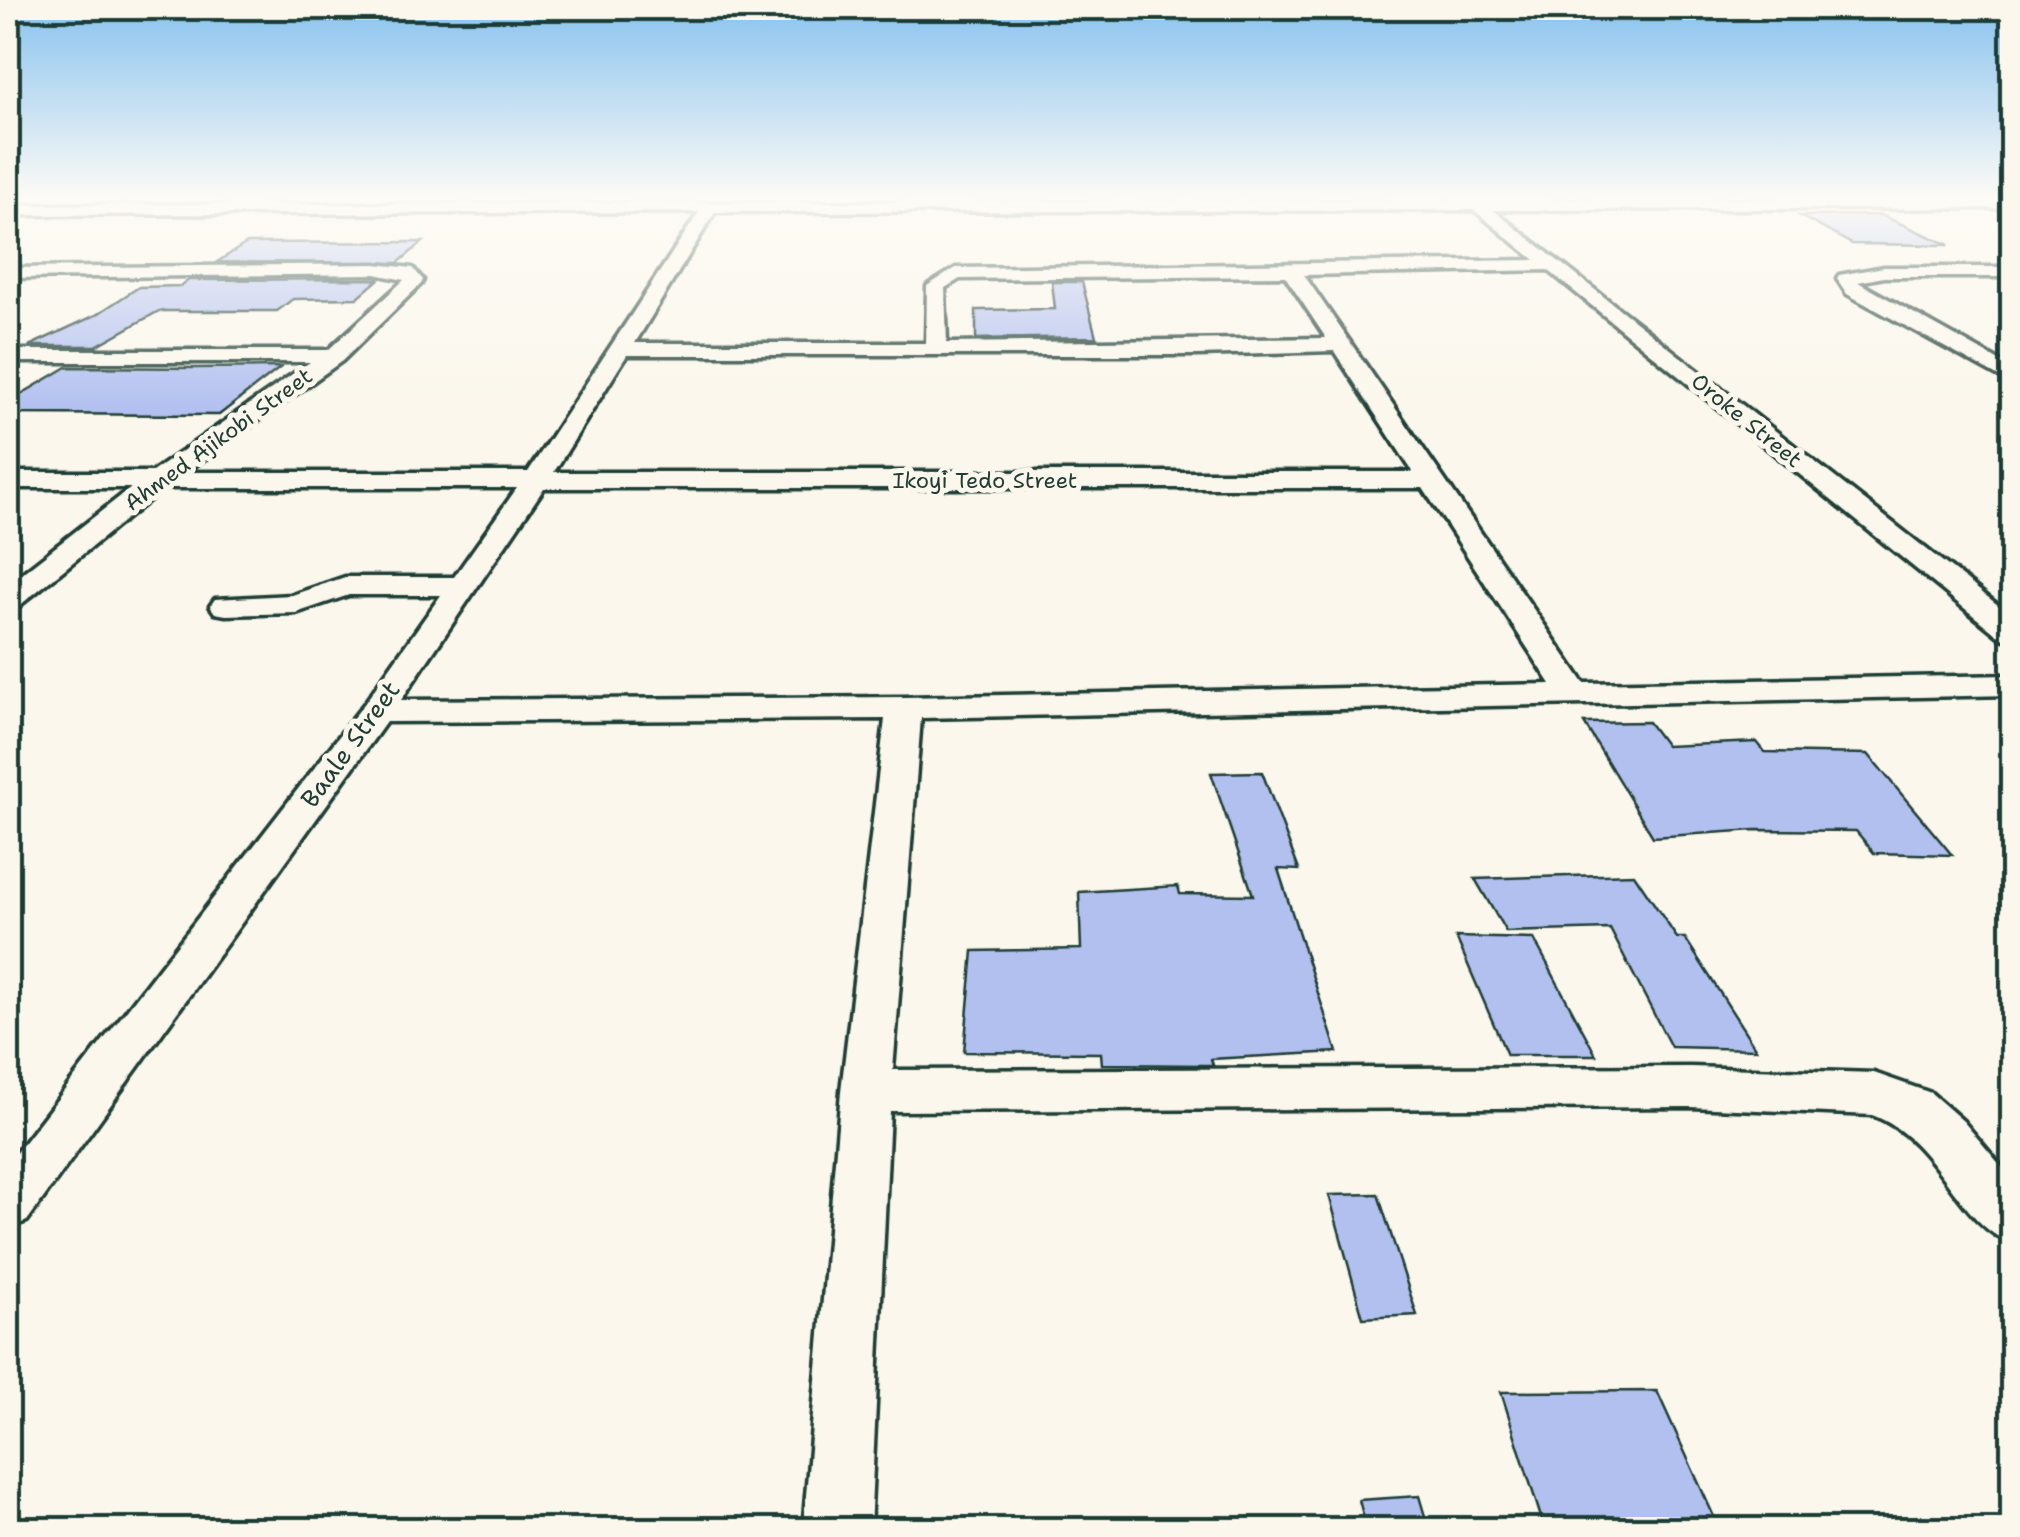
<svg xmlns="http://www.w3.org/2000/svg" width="2020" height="1537" font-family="'Shantell Sans',sans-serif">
<rect width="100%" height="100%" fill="#fbf7ec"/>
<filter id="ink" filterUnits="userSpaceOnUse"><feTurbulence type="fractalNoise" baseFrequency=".01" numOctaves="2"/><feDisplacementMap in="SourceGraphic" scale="20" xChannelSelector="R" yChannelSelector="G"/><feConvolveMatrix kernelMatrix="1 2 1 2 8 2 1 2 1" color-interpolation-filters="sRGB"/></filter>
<g filter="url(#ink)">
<g fill="#b2c0f0" stroke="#1f3d34" stroke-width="2.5">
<path d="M 1881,215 L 1949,245 L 1852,244 L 1800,216 Z"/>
<path d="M 423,242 L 398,263 L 217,262 L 247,243 Z"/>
<path d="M 379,279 L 357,298 L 293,299 L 277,311 L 159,311 L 96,346 L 29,346 L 96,315 L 139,287 L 180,286 L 189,280 Z"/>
<path d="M 1052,282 L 1082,282 L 1096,337 L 976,339 L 976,310 L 1055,309 Z"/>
<path d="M 67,367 L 197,368 L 281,367 L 219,415 L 8,414 L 8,402 Z"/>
<path d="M 1648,722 L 1666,746 L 1757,742 L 1765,752 L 1868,754 L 1952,855 L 1874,853 L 1856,831 L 1755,830 L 1653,837 L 1584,723 Z"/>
<path d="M 1262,772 L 1299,870 L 1278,869 L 1337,1052 L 1211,1059 L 1213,1065 L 1204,1065 L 1102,1064 L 1101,1053 L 964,1052 L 973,951 L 1081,949 L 1079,892 L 1178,886 L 1180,894 L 1253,895 L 1211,773 Z"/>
<path d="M 1634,874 L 1677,938 L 1685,938 L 1756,1049 L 1671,1047 L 1610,929 L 1506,932 L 1475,879 Z"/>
<path d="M 1456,937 L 1534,939 L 1596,1055 L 1507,1055 Z"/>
<path d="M 1378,1194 L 1417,1315 L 1363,1318 L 1329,1195 Z"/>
<path d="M 1657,1391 L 1720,1530 L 1545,1530 L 1501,1392 Z"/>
<path d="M 1419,1496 L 1429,1530 L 1367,1530 L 1359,1500 Z"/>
</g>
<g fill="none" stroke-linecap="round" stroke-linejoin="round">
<g stroke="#1f3d34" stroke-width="7">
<g id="minor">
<path d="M 2012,198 L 2012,208 L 1493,210 L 2012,616 L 2012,641 L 2001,638 L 1548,270 L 1304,275 L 1584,683 L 2012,675 L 2012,695 L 921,718 L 893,1070 L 1691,1067 L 1874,1073 L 1931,1093 L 1963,1121 L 2012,1179 L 2012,1243 C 1958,1225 1938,1139 1872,1115 L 1691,1107 L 890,1111 L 870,1530 L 803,1530 L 841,1091 L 885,719 L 386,722 L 27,1221 L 8,1228 L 8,1163 L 364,704 L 441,595 L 349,595 L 296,613 L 226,615 L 215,613 L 210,606 L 215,599 L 292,595 L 345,577 L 454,577 L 517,488 L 164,488 L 19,606 L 8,608 L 8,584 L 131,488 L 8,488 L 8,472 L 152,472 L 310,362 L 8,362 L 8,350 L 328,350 L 404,280 L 375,274 L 8,278 L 8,268 L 375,264 L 413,268 L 423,280 L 421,284 L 342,361 L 186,472 L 528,472 L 699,212 L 8,215 L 8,205 ZM 1474,210 L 1535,260 L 956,268 L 927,286 L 926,343 L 635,343 L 715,212 ZM 1285,276 L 1326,338 L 947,343 L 945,288 L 960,279 ZM 1334,351 L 1413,472 L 554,472 L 627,355 L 1197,355 ZM 544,488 L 1423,488 L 1551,684 L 904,697 L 401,700 Z"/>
<path d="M 1884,267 L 2012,267 L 2012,277 L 1884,277 L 1858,282 L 2012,368 L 2012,384 L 1847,294 L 1837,279 L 1839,275 Z"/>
</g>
</g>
<use href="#minor" fill="#fbf7ec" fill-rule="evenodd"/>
</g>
</g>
<linearGradient id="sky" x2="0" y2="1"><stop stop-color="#88c2ef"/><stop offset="0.48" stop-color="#fdfbf6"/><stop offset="1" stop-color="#fdfbf6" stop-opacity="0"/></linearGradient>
<rect width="2020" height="412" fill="url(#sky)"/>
<g text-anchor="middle" stroke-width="10" stroke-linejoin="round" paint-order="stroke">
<g font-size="22" fill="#1f3d34" stroke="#fbf7ec">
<text transform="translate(1747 420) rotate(39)" y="8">Oroke Street</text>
<text transform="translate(218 439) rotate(-36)" y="8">Ahmed Ajikobi Street</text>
<text x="985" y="488">Ikoyi Tedo Street</text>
</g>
<g font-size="25" fill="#1f3d34" stroke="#fbf7ec">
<text transform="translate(350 744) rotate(-54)" y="9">Baale Street</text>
</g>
</g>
<rect width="2020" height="1537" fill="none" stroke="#fbf7ec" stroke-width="40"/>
<rect x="20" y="20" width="1980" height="1497" fill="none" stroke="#1f3d34" stroke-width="4" filter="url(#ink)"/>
</svg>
